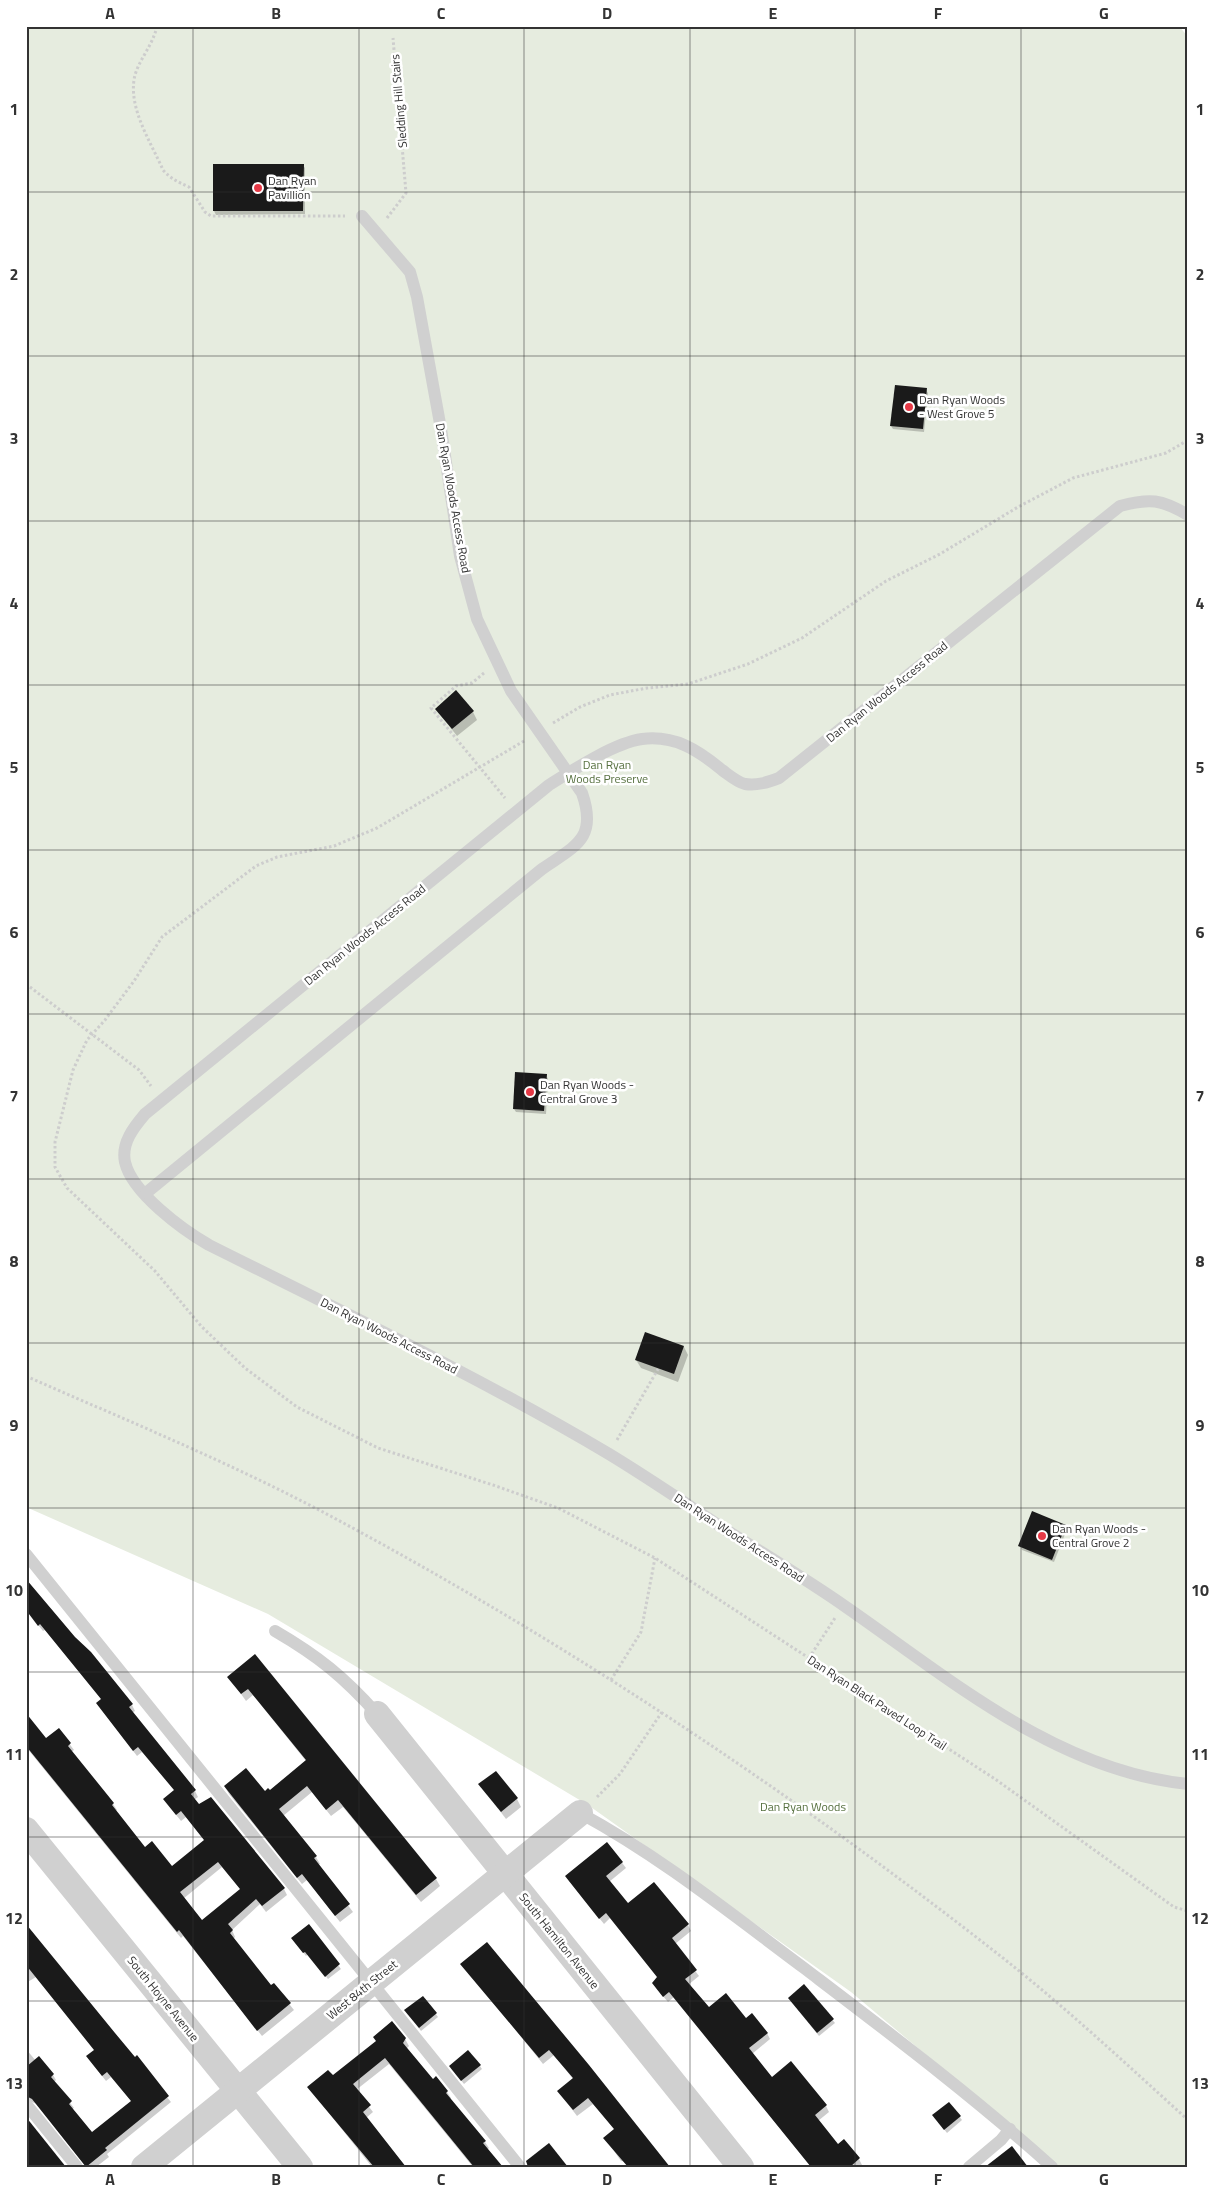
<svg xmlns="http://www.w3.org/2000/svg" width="1214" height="2193" font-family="'Titillium Web',sans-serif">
<rect width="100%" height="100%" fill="#fff"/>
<path fill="#e6ecdf" d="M 26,26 L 1179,26 L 1188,37 L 1188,2167 L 1060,2167 L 851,1992 L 588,1805 L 268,1614 L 26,1507 Z"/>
<g fill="#0003" fill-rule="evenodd">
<path d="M 214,165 L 303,165 L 305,168 L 305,214 L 216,215 L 214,211 Z"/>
<path d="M 926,390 L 928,393 L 924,432 L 893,429 L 891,426 Z"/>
<path d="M 436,709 L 473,712 L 477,720 L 457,736 Z"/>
<path d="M 546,1075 L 548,1079 L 546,1114 L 516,1112 L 514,1109 Z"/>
<path d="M 684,1347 L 688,1355 L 678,1382 L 641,1368 L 636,1360 Z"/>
<path d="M 1065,1526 L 1067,1529 L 1054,1562 L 1022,1550 L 1020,1546 Z"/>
<path d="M 26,1580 L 132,1705 L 135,1711 L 132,1713 L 195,1791 L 198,1797 L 194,1800 L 284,1889 L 287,1895 L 266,1912 L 260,1904 L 232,1930 L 235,1937 L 233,1939 L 271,1987 L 274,1985 L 294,2010 L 262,2036 L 183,1936 L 181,1938 L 26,1747 L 26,1714 L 46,1740 L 59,1730 L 74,1750 L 71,1752 L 113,1804 L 117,1810 L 115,1812 L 145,1849 L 172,1868 L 205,1841 L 186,1817 L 181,1821 L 169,1806 L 175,1791 L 142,1752 L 137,1756 L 102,1710 L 102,1700 L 45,1630 L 43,1631 L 26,1610 ZM 222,1867 L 241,1890 L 202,1922 L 183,1899 Z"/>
<path d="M 255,1656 L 436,1879 L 440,1886 L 421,1902 L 343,1807 L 331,1816 L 312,1792 L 283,1816 L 316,1857 L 320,1864 L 318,1865 L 353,1912 L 340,1922 L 307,1880 L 302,1884 L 229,1794 L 225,1787 L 265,1793 L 269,1791 L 306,1761 L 253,1695 L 246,1701 L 229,1677 Z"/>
<path d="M 480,1785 L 517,1799 L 521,1807 L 506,1819 Z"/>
<path d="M 607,1843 L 626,1868 L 609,1882 L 628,1905 L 688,1925 L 691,1931 L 675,1944 L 699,1976 L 688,1985 L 708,2009 L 746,2020 L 767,2033 L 770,2039 L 752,2054 L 772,2079 L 826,2106 L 829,2112 L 818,2121 L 838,2145 L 844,2140 L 859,2159 L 862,2165 L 861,2167 L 811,2167 L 674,1997 L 668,2002 L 657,1989 L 658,1978 L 610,1918 L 604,1924 L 570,1882 L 566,1876 Z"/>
<path d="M 26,1926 L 171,2102 L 107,2154 L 109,2157 L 96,2167 L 86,2167 L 37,2104 L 29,2101 L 26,2102 L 26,2049 L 36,2061 L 53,2075 L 56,2080 L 54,2082 L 74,2108 L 72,2109 L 92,2134 L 132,2102 L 111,2077 L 106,2081 L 91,2062 L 95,2050 L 36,1977 L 26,1983 Z"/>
<path d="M 308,1926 L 341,1969 L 328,1979 L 308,1954 L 306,1956 L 295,1942 Z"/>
<path d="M 462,1964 L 669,2167 L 621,2161 L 605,2138 L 615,2130 L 593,2104 L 577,2116 L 558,2091 L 573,2079 L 554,2055 L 543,2064 Z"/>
<path d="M 804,1986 L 835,2023 L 819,2036 L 791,2001 Z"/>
<path d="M 423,1997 L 438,2017 L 421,2031 L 408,2014 Z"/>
<path d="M 405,2039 L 409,2046 L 406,2049 L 433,2080 L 436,2078 L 447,2092 L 451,2098 L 449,2100 L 485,2142 L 489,2148 L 487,2150 L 501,2167 L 473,2167 L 389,2064 L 356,2090 L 373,2112 L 366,2118 L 406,2167 L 372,2167 L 313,2093 L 333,2077 Z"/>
<path d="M 480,2066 L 482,2069 L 464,2084 L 452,2069 Z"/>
<path d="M 949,2103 L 962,2120 L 947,2133 L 936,2119 Z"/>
</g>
<g fill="#1a1a1a" fill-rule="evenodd">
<path d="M 213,164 L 304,164 L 303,211 L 213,211 Z"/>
<path d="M 895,385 L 927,388 L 923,429 L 890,426 Z"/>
<path d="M 456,690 L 474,711 L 452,729 L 435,709 Z"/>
<path d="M 515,1072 L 547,1074 L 544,1111 L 513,1109 Z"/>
<path d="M 645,1332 L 684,1346 L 674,1374 L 635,1360 Z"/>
<path d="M 1032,1511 L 1066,1525 L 1052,1560 L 1018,1546 Z"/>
<path d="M 26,1579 L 75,1637 L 91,1652 L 133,1704 L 129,1707 L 196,1790 L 191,1794 L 199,1804 L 211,1797 L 285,1888 L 262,1906 L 256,1899 L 228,1924 L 233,1930 L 230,1933 L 271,1985 L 274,1983 L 291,2003 L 257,2031 L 179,1930 L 177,1932 L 26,1746 L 26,1713 L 46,1738 L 59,1728 L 71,1743 L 68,1746 L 114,1803 L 112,1805 L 145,1847 L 152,1841 L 172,1866 L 204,1840 L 181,1811 L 176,1815 L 163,1799 L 174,1790 L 138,1747 L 133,1751 L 96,1703 L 101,1699 L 40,1624 L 38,1626 L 26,1610 ZM 218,1862 L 240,1889 L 202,1920 L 180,1892 Z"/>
<path d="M 255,1654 L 437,1878 L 416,1895 L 338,1800 L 326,1810 L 307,1786 L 279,1809 L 317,1856 L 314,1858 L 350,1904 L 335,1916 L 302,1874 L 297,1878 L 224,1786 L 246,1768 L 265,1791 L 268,1788 L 270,1790 L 306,1760 L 248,1689 L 241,1694 L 227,1677 Z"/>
<path d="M 496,1771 L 518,1798 L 501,1812 L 478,1784 Z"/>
<path d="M 607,1842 L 623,1862 L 606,1876 L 628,1903 L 654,1882 L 689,1924 L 672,1938 L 697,1970 L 685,1979 L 709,2007 L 726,1993 L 746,2018 L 752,2013 L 768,2033 L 749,2048 L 772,2077 L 791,2061 L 827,2105 L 815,2115 L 838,2144 L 844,2139 L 860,2158 L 850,2167 L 811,2167 L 669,1992 L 663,1997 L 652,1983 L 657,1977 L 606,1913 L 599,1919 L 565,1876 Z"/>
<path d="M 26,1924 L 115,2033 L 135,2057 L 137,2055 L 169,2096 L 105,2148 L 107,2150 L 86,2167 L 32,2099 L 26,2096 L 26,2067 L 39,2056 L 54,2074 L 51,2077 L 72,2101 L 69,2104 L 92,2132 L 131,2101 L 107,2072 L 102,2076 L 86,2056 L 94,2050 L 26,1965 Z"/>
<path d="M 309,1924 L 340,1964 L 325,1977 L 305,1952 L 303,1953 L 291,1938 Z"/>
<path d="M 487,1942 L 589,2065 L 670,2167 L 628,2167 L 603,2138 L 614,2129 L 588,2098 L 573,2110 L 557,2091 L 573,2078 L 549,2050 L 539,2058 L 460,1964 Z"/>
<path d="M 804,1984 L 834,2019 L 817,2033 L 788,1998 Z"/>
<path d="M 423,1996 L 437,2013 L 419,2028 L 404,2010 Z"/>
<path d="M 392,2021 L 406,2038 L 403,2043 L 433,2079 L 436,2076 L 448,2091 L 446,2093 L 486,2141 L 483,2143 L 503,2167 L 474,2167 L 385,2058 L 353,2084 L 371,2105 L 363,2112 L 406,2167 L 374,2167 L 307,2087 L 328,2070 L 333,2075 L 376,2041 L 373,2037 Z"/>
<path d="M 468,2050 L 481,2065 L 461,2081 L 449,2066 Z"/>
<path d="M 949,2102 L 961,2116 L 944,2130 L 932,2115 Z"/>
<path d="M 26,2117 L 66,2167 L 26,2167 Z"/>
<path d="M 549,2143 L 568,2167 L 528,2167 L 526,2161 Z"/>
<path d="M 1012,2146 L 1028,2167 L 985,2167 Z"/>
</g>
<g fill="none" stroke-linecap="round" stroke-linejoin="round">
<g stroke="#cdcdcd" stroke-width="3" stroke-dasharray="2.5 2.5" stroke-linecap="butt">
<path d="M 157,26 C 153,45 140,58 135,75 C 127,107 151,142 163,170 C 171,179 178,182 189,187 L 205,212 L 211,216 L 345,216"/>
<path d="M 387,218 L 406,193 L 393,38"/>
<path d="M 484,673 L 472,683 L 456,686 L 431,708 L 505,798"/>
<path d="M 553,723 L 580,707 L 610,695 L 647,688 L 688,684 L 748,664 L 802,638 L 886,581 L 940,554 L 1018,507 L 1073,478 L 1166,453 L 1188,440"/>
<path d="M 524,741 L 377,828 L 334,846 L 277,857 L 256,866 L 162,937 L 134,981 L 105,1020 L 87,1040 L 73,1070 L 55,1142 L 55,1167 L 67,1188 L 155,1271 L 201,1326 L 245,1368 L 297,1407 L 378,1448 L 493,1485 L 558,1508 L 655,1558 L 995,1779 L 1174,1907 L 1188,1911"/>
<path d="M 26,984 L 139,1070 L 151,1086"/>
<path d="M 26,1376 C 130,1422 236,1465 336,1519 C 567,1643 787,1789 994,1951 C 1061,2003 1124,2062 1188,2120"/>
<path d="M 617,1440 L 658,1369"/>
<path d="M 809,1658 L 835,1618"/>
<path d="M 611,1680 L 641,1632 L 655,1558"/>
<path d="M 597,1797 L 620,1774 L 662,1712"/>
</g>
<g stroke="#d0d0d0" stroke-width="12">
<path d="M 1188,515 C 1161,499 1150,498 1120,506 L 779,778 C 768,782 757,786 745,784 C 737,782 729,775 722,770 C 698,750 675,735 642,739 C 614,743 573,770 549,785 L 145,1114 C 134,1127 121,1143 125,1162 C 132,1193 183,1230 209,1245 C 343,1312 479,1377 609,1454 C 647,1477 685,1503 723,1528 C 764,1554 806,1579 846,1607 C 950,1679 1057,1771 1188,1784"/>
<path d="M 146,1193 L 542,869 C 575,846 598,839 582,793 L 511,691 L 477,619 L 460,556 L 441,429 L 417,297 L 410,272 L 362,216"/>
<path d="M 26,1554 L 520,2167"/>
<path d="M 275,1631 C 318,1656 344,1677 377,1714"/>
<path d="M 580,1813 C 661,1857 730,1913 804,1968 C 888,2032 973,2096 1052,2167"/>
<path d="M 26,2104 L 77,2167"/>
<path d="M 969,2167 L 1001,2140 L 1010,2129"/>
</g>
<g stroke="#d0d0d0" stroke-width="26">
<path d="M 377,1714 L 741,2167"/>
<path d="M 26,1830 L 300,2167"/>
<path d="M 144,2167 L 580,1813"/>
</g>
</g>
<path fill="none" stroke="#333" stroke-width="1" stroke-opacity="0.55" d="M 193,26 L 193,2167M 359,26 L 359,2167M 524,26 L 524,2167M 690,26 L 690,2167M 855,26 L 855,2167M 1021,26 L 1021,2167M 26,192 L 1188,192M 26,356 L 1188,356M 26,521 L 1188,521M 26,685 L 1188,685M 26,850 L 1188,850M 26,1014 L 1188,1014M 26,1179 L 1188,1179M 26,1343 L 1188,1343M 26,1508 L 1188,1508M 26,1672 L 1188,1672M 26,1837 L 1188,1837M 26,2001 L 1188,2001"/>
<g fill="#e63946" stroke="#fff" stroke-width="2">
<circle cx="258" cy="188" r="5"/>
<circle cx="909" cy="407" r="5"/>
<circle cx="530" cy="1092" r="5"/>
<circle cx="1042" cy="1536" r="5"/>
</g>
<g text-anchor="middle" stroke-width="5" stroke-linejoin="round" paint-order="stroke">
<g font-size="12" fill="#333" stroke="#fff">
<text transform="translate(399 101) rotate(-95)" y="4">Sledding Hill Stairs</text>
<text transform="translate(453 498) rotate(80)" y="4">Dan Ryan Woods Access Road</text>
<text transform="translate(887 692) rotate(-39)" y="4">Dan Ryan Woods Access Road</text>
<text transform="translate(365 935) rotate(-39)" y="4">Dan Ryan Woods Access Road</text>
<text transform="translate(389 1336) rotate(27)" y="4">Dan Ryan Woods Access Road</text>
<text transform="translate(739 1538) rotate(33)" y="4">Dan Ryan Woods Access Road</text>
<text transform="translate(877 1703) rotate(33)" y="4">Dan Ryan Black Paved Loop Trail</text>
<text transform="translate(559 1941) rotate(51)" y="4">South Hamilton Avenue</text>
<text transform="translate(362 1990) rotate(-39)" y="4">West 84th Street</text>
<text transform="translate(163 1999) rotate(51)" y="4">South Hoyne Avenue</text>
</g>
<g font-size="12" fill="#333" stroke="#fff" text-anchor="start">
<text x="268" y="185">Dan Ryan<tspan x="268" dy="14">Pavillion</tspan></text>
<text x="919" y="404">Dan Ryan Woods<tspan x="919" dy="14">- West Grove 5</tspan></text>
<text x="540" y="1089">Dan Ryan Woods -<tspan x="540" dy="14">Central Grove 3</tspan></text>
<text x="1052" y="1533">Dan Ryan Woods -<tspan x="1052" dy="14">Central Grove 2</tspan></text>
</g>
<g font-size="12" fill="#56703f" stroke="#fff">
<text x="607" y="769">Dan Ryan<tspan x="607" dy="14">Woods Preserve</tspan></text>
<text x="803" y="1811">Dan Ryan Woods</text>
</g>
</g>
<rect width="1214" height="2193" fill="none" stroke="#ffffff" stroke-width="55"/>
<rect x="28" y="28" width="1158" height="2138" fill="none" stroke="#333" stroke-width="2"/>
<g font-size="16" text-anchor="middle" font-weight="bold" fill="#333">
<text x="110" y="19">A</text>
<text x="276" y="19">B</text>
<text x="441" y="19">C</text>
<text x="607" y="19">D</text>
<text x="773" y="19">E</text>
<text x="938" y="19">F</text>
<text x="1104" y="19">G</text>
<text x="14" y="115">1</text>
<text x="1200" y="115">1</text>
<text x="14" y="280">2</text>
<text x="1200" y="280">2</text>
<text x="14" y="444">3</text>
<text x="1200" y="444">3</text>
<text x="14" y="609">4</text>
<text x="1200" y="609">4</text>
<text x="14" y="773">5</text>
<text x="1200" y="773">5</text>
<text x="14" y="938">6</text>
<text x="1200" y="938">6</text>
<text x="14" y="1102">7</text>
<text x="1200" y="1102">7</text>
<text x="14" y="1267">8</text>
<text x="1200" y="1267">8</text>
<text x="14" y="1431">9</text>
<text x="1200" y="1431">9</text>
<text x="14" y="1596">10</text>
<text x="1200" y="1596">10</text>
<text x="14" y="1760">11</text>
<text x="1200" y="1760">11</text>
<text x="14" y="1924">12</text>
<text x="1200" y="1924">12</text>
<text x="14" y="2089">13</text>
<text x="1200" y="2089">13</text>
<text x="110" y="2185">A</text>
<text x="276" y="2185">B</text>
<text x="441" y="2185">C</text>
<text x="607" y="2185">D</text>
<text x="773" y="2185">E</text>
<text x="938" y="2185">F</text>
<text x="1104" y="2185">G</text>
</g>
</svg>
